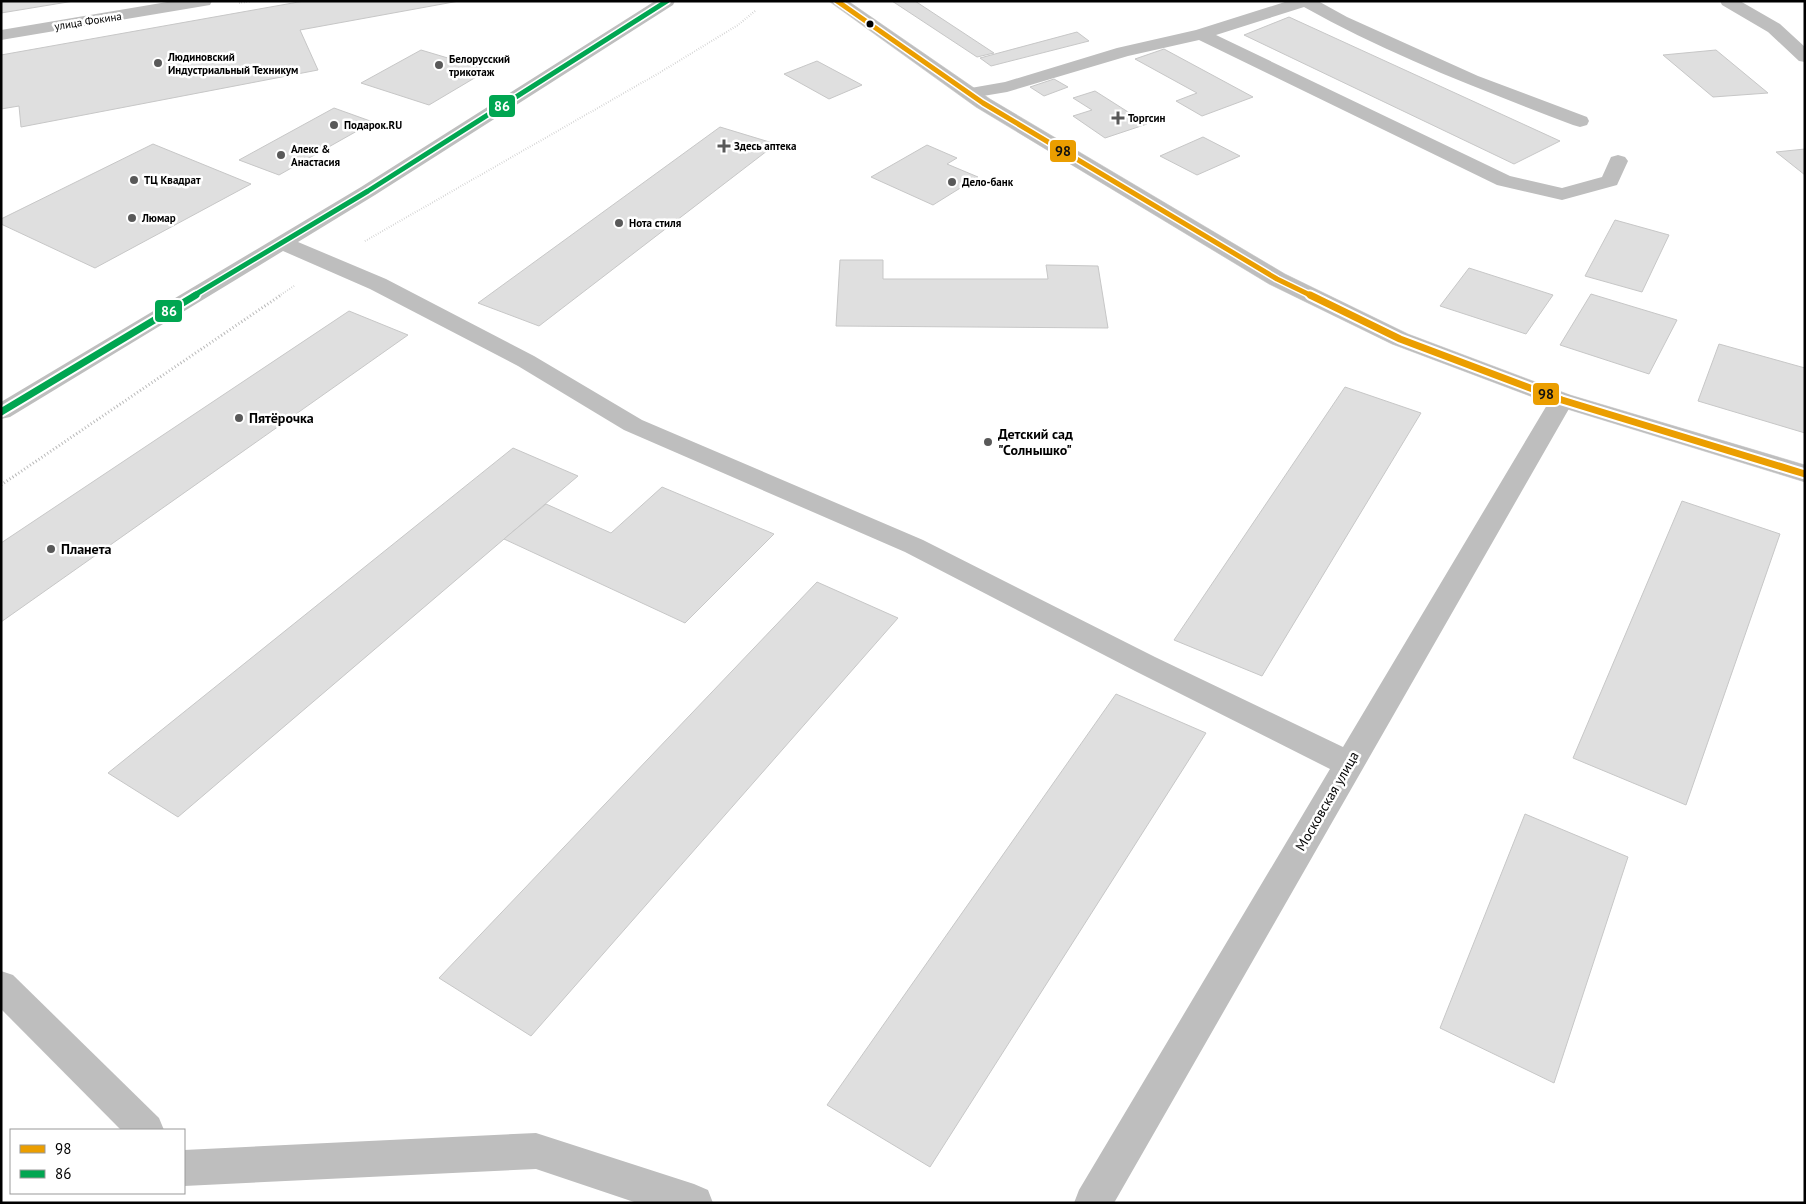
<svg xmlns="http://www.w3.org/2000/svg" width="1806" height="1204" font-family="'PT Sans',sans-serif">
<rect width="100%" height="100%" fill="#fff"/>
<g fill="#dfdfdf" stroke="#c7c7c7">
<path d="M 1,1 L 74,1 L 1,13 Z"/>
<path d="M 304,1 L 459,1 L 300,30 L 318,70 L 21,127 L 19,106 L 1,109 L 1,55 Z"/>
<path d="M 892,1 L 915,1 L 994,53 L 977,57 Z"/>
<path d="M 1289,17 L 1560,141 L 1514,164 L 1244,35 Z"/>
<path d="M 1077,32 L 1089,41 L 991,66 L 980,58 Z"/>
<path d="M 1164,49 L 1253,97 L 1202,116 L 1176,101 L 1197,93 L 1135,59 Z"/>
<path d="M 421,50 L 488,70 L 429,105 L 361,83 Z"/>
<path d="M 1716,50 L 1768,93 L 1713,97 L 1663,55 Z"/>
<path d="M 817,61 L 862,85 L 829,99 L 784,74 Z"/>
<path d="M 1054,79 L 1068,87 L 1044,96 L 1030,87 Z"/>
<path d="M 1095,91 L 1147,124 L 1105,138 L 1073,116 L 1092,110 L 1073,98 Z"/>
<path d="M 334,108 L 373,122 L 279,175 L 239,160 Z"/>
<path d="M 720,127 L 776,144 L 539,326 L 478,303 Z"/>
<path d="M 1203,137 L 1240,156 L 1197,175 L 1160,156 Z"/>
<path d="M 153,144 L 251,184 L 95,268 L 1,224 L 1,219 Z"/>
<path d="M 927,145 L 957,158 L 947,164 L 978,177 L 933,205 L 871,177 Z"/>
<path d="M 1805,149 L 1805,175 L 1776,152 Z"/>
<path d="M 1615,220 L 1669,235 L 1642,292 L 1585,276 Z"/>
<path d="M 840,260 L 883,260 L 883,279 L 1048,279 L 1046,265 L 1098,266 L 1108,328 L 836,326 Z"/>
<path d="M 1469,268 L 1553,295 L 1526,334 L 1440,306 Z"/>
<path d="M 1591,294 L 1677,320 L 1649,374 L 1560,345 Z"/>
<path d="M 349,311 L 408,335 L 1,622 L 1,543 Z"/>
<path d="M 1719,344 L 1805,368 L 1805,433 L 1698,401 Z"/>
<path d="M 1345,387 L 1421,413 L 1262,676 L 1174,640 Z"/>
<path d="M 513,448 L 578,476 L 178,817 L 108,773 Z"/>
<path d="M 662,487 L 774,534 L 685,623 L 504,539 L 546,504 L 611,533 Z"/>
<path d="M 1682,501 L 1780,534 L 1686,805 L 1573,758 Z"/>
<path d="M 817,582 L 898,618 L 531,1036 L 439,978 Z"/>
<path d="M 1116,694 L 1206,733 L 930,1167 L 827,1105 Z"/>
<path d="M 1525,814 L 1628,857 L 1554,1083 L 1440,1028 Z"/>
</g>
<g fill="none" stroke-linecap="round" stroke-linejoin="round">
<g stroke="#dbdbdb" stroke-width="1">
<path id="major" d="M 829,1 L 848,1 L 990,99 L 1285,274 L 1408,334 L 1570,395 L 1805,465 L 1805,482 L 1554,405 L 1392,344 L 1269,284 L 976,107 Z"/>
</g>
<g stroke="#b9b9b9" stroke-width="2" stroke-dasharray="0.5 2" stroke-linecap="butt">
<path d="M 239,3 L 252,1"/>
<path d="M 365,241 L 659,73 L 738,25 L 755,11"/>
<path d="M 279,296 L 294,286"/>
</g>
<path stroke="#b9b9b9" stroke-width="3" stroke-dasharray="1 2.5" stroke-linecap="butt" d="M 1,485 L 281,295"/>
<g fill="#bebebe" fill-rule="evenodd">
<path d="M 173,1 L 212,1 L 210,5 L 204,6 L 1,40 L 1,30 Z"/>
<path d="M 655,1 L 675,1 L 673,5 L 375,195 L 298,242 L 386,279 L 534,356 L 642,420 L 923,540 L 1155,657 L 1343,747 L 1550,400 L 1554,395 L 1562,393 L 1570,395 L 1574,400 L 1114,1203 L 1074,1203 L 1079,1190 L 1330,769 L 1135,671 L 905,552 L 624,430 L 518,366 L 370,289 L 283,251 L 10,417 L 1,419 L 1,402 L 361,187 Z"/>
<path d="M 1288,1 L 1318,1 L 1347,17 L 1478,76 L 1587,117 L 1589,121 L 1587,125 L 1580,127 L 1573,125 C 1482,90 1389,55 1304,7 L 1216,35 L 1510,176 L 1562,188 L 1602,177 L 1611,157 L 1618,155 L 1625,157 L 1628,161 L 1617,185 L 1562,200 L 1497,185 L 1199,40 L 1128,56 L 1007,92 L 971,98 L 965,97 L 962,93 L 965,89 L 1005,82 L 1117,48 L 1196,30 Z"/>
<path d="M 1720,1 L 1740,1 L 1780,24 L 1805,47 L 1805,62 L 1799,61 L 1768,32 L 1722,5 Z"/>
<path d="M 1,971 L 13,975 L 159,1118 L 164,1130 L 121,1130 L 1,1009 Z"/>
<path d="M 536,1133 L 694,1184 L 708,1190 L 713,1203 L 637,1203 L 536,1169 L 184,1186 L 184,1150 Z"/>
</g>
<use href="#major" fill="#bebebe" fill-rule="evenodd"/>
<g stroke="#fff" stroke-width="8">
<path id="bus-1-far1" d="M 837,1 L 983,103 L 1277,279 L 1312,296"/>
</g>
<g stroke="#fff" stroke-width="11">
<path id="bus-1" d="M 1310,295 L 1400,339 L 1562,400 L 1805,474"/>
</g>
<g stroke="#fff" stroke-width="8">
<path id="bus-2-far1" d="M 193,296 L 368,191 L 667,1"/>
</g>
<g stroke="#fff" stroke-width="11">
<path id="bus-2" d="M 1,412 L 196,295"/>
</g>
<use href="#bus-1-far1" stroke="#eb9e00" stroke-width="5"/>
<use href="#bus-1" stroke="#eb9e00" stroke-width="7"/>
<use href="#bus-2-far1" stroke="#00a651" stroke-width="5"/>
<use href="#bus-2" stroke="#00a651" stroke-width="7"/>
</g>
<circle fill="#000" stroke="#fff" stroke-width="2" cx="870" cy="24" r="4.5"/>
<g fill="#595959" stroke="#fff" stroke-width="2">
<circle cx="158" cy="63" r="5"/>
<circle cx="439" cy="65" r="5"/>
<path d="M1115.5 110.5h5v5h5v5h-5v5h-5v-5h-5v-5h5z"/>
<circle cx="334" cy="125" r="5"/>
<path d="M721.5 138.5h5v5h5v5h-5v5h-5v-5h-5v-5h5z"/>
<circle cx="281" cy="155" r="5"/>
<circle cx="134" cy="180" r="5"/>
<circle cx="952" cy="182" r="5"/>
<circle cx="132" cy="218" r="5"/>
<circle cx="619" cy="223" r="5"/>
<circle cx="239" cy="418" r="5"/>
<circle cx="988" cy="442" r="5"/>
<circle cx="51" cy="549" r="5"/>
</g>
<g text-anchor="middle" stroke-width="5" stroke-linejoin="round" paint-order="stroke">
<g font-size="11" fill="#000" stroke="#fff">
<text transform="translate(88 21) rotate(-9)" y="4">улица Фокина</text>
</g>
<g font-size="11" font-weight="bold" fill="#000" stroke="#fff" text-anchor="start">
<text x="168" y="61">Людиновский<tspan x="168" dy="13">Индустриальный Техникум</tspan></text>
<text x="449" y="63">Белорусский<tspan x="449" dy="13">трикотаж</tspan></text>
<text x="1128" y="122">Торгсин</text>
<text x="344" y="129">Подарок.RU</text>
<text x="734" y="150">Здесь аптека</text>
<text x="291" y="153">Алекс &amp;<tspan x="291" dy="13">Анастасия</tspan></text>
<text x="144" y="184">ТЦ Квадрат</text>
<text x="962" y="186">Дело-банк</text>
<text x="142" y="222">Люмар</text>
<text x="629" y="227">Нота стиля</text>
</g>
<g font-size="14" font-weight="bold" fill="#000" stroke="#fff" text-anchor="start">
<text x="249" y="423">Пятёрочка</text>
<text x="998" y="439">Детский сад<tspan x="998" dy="16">"Солнышко"</tspan></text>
<text x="61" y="554">Планета</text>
</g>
<g font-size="14" fill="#000" stroke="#fff">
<text transform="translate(1327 801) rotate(-60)" y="5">Московская улица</text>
</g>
</g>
<g stroke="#fff" stroke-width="2">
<rect x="488" y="94" width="28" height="24" rx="5" fill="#00a651"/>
<rect x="1049" y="139" width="28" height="24" rx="5" fill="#eb9e00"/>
<rect x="154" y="299" width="29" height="24" rx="5" fill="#00a651"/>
<rect x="1532" y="382" width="28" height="24" rx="5" fill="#eb9e00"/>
</g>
<g font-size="14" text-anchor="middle" font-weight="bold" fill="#fff">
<text x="502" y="111">86</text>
<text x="169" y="316">86</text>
</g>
<g font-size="14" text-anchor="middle" font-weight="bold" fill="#111">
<text x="1063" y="156">98</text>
<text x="1546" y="399">98</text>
</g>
<rect width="1806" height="1204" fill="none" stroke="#000000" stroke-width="5"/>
<rect x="10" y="1129" width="175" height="65" fill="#ffffff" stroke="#999999"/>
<rect x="20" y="1145" width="25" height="8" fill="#eb9e00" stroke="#999999"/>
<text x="55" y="1154" font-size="15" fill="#000000">98</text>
<rect x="20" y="1170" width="25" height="8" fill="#00a651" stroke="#999999"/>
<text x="55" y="1179" font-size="15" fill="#000000">86</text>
</svg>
